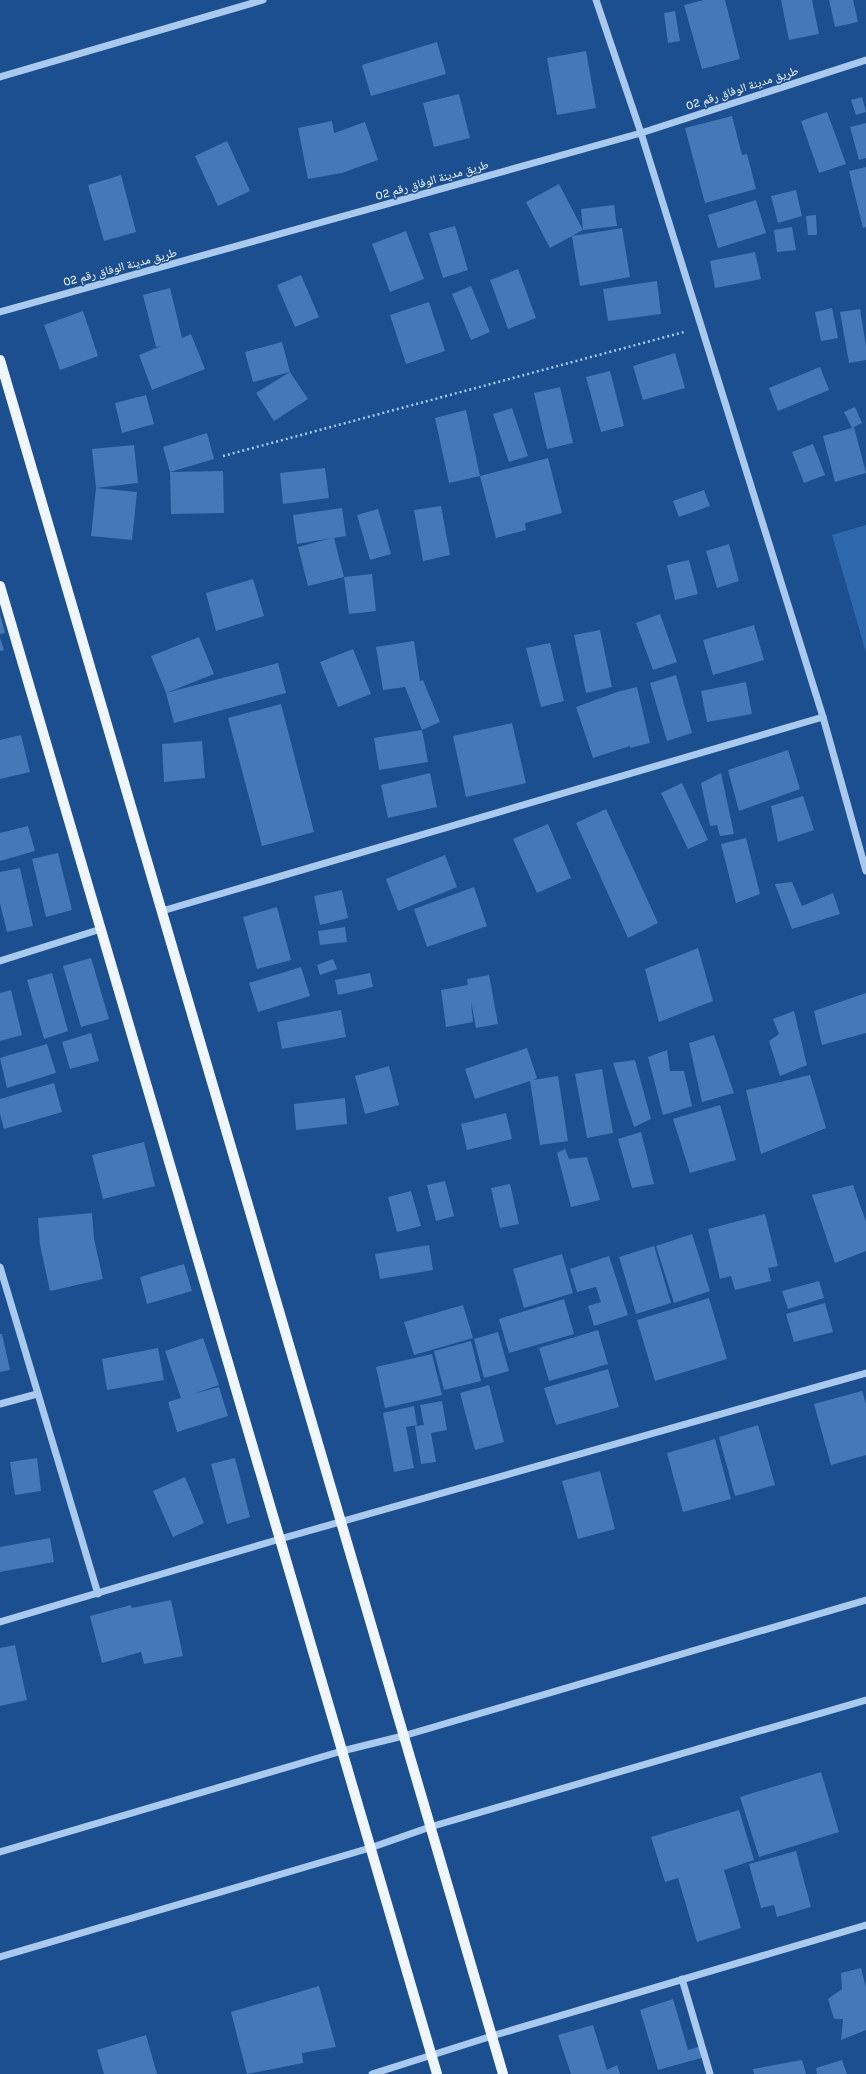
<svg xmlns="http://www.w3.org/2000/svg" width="866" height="2074" font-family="Karla,'Noto Naskh Arabic',sans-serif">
<rect width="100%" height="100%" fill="#1b4f8f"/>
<path fill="#2e69ad" d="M 866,525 L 866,653 L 832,535 Z"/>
<g fill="#4478b7">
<path d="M 704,0 L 725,0 L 740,59 L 702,69 L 684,5 Z"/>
<path d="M 781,0 L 812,0 L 819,34 L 789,40 Z"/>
<path d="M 829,0 L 853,0 L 858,22 L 835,27 Z"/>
<path d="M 675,11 L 680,41 L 668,43 L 664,13 Z"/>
<path d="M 437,42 L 446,74 L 371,96 L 362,65 Z"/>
<path d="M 586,51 L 596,108 L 557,115 L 547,58 Z"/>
<path d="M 459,94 L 470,138 L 434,147 L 423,103 Z"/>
<path d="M 862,97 L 866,112 L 856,115 L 851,100 Z"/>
<path d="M 827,112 L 846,164 L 819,173 L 801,121 Z"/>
<path d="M 732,116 L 742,155 L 747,154 L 756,189 L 705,203 L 685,128 Z"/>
<path d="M 332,121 L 334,133 L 365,122 L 378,160 L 342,173 L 308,179 L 298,128 Z"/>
<path d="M 866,123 L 866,158 L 859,160 L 850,127 Z"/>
<path d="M 227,141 L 250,191 L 218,206 L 195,156 Z"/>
<path d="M 866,167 L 866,227 L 863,228 L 849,171 Z"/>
<path d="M 121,175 L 136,232 L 104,241 L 88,185 Z"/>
<path d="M 559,184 L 583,230 L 572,236 L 622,228 L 630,277 L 580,286 L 572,236 L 550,248 L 526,202 Z"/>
<path d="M 796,190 L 802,216 L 778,223 L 771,196 Z"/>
<path d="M 756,200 L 766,233 L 718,248 L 708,215 Z"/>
<path d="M 614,205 L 617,226 L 583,230 L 581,209 Z"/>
<path d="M 816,215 L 817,235 L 808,235 L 806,216 Z"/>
<path d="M 455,226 L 468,270 L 443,278 L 429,233 Z"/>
<path d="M 792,227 L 796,250 L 777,252 L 774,230 Z"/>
<path d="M 406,231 L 424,279 L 390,292 L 372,244 Z"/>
<path d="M 755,252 L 761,279 L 715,288 L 710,261 Z"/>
<path d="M 518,269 L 536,318 L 508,329 L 490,280 Z"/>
<path d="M 301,275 L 319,317 L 295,327 L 277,285 Z"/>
<path d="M 657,281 L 661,314 L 608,321 L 603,289 Z"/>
<path d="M 471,286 L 490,332 L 471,340 L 452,294 Z"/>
<path d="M 170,288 L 182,338 L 191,334 L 205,369 L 152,390 L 139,355 L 161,346 L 156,347 L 143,295 Z"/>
<path d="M 429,302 L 445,351 L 406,364 L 390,315 Z"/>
<path d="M 832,308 L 838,338 L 821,341 L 815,312 Z"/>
<path d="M 860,309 L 866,346 L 866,360 L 849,363 L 840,312 Z"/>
<path d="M 83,311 L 98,356 L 60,370 L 44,325 Z"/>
<path d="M 282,342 L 290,372 L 308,399 L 274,421 L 256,393 L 290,372 L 253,382 L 245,352 Z"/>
<path d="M 675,353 L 685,388 L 643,400 L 633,366 Z"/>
<path d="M 820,367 L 829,390 L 778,411 L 769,388 Z"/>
<path d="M 610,371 L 624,426 L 601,432 L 586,377 Z"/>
<path d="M 560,387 L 573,443 L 547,449 L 534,393 Z"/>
<path d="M 146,395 L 154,424 L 122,433 L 115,403 Z"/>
<path d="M 855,407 L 862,423 L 854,427 L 866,473 L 835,482 L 823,436 L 852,428 L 844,412 Z"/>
<path d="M 512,408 L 528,456 L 509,462 L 493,414 Z"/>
<path d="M 466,410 L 480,476 L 449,483 L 435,418 Z"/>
<path d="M 207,433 L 214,459 L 170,472 L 163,447 Z"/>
<path d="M 813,444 L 825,475 L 804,483 L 792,452 Z"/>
<path d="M 134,445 L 138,483 L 96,488 L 92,449 Z"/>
<path d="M 548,458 L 562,513 L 525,523 L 526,530 L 496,538 L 480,476 Z"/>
<path d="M 325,468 L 329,498 L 283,504 L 280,473 Z"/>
<path d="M 223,471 L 224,513 L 171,514 L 170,472 Z"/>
<path d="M 96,488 L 137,492 L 132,540 L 91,536 Z"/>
<path d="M 704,490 L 710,506 L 679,517 L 673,501 Z"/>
<path d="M 441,506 L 450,555 L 423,561 L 414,510 Z"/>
<path d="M 342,508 L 346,536 L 334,538 L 344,577 L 308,586 L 298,547 L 332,538 L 297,544 L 293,515 Z"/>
<path d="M 378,509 L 391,554 L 370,560 L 357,515 Z"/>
<path d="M 729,544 L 739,581 L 717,588 L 706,551 Z"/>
<path d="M 689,560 L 698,594 L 675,600 L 667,565 Z"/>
<path d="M 372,574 L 376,611 L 349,614 L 344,577 Z"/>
<path d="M 253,579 L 264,616 L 216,631 L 206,593 Z"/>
<path d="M 0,614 L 5,633 L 0,634 Z"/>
<path d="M 660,614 L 677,662 L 653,670 L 636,623 Z"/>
<path d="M 754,625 L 764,660 L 713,675 L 703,640 Z"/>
<path d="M 600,630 L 612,687 L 586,693 L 574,635 Z"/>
<path d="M 199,637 L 214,674 L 166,693 L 278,663 L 286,693 L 174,723 L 166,693 L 151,656 Z"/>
<path d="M 0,638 L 4,650 L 0,651 Z"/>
<path d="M 414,641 L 420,681 L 423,680 L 440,722 L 422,730 L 405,687 L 383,690 L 376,647 Z"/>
<path d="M 550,643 L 564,701 L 541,707 L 526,648 Z"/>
<path d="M 353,649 L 371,694 L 338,707 L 320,662 Z"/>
<path d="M 676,675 L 692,733 L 667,741 L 650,683 Z"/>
<path d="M 746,682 L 752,714 L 707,722 L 701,691 Z"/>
<path d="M 637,687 L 650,743 L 630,748 L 630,746 L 593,758 L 576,707 L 617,692 Z"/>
<path d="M 281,704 L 314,832 L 262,846 L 228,718 Z"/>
<path d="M 512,723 L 526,783 L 466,797 L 453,736 Z"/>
<path d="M 422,730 L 428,762 L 379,770 L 374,738 Z"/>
<path d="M 21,735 L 30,772 L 0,779 L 0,740 Z"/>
<path d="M 202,741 L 205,778 L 164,782 L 162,744 Z"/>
<path d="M 788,750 L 800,789 L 739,811 L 728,770 Z"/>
<path d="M 430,773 L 437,807 L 388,818 L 381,785 Z"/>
<path d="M 721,773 L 734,834 L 720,836 L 717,825 L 710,826 L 701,783 Z"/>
<path d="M 682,783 L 708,840 L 688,849 L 661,793 Z"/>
<path d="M 803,796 L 814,830 L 778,842 L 771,806 Z"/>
<path d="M 606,809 L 658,923 L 628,938 L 576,823 Z"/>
<path d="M 548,824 L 571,878 L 537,893 L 513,839 Z"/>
<path d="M 28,826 L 35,851 L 0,861 L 0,833 Z"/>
<path d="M 746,838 L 760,894 L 736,903 L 721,844 Z"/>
<path d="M 58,853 L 72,910 L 46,917 L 32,859 Z"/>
<path d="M 445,855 L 457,887 L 398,911 L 386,879 Z"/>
<path d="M 20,868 L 33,926 L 7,932 L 0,903 L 0,872 Z"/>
<path d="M 792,882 L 802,906 L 833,893 L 840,914 L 792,929 L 775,884 Z"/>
<path d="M 474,887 L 487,926 L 427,947 L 414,909 Z"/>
<path d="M 342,890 L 348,918 L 320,925 L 314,896 Z"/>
<path d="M 277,907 L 291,960 L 257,969 L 243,917 Z"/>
<path d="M 345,927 L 347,942 L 320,945 L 318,931 Z"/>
<path d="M 698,948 L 713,1001 L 659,1022 L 645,969 Z"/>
<path d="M 91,958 L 109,1019 L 81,1027 L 63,966 Z"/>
<path d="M 333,959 L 337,969 L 320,975 L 317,965 Z"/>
<path d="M 301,967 L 310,996 L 258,1012 L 249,983 Z"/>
<path d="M 52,973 L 68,1031 L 44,1039 L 27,980 Z"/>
<path d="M 370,973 L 373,987 L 338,995 L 335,980 Z"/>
<path d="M 489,975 L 498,1024 L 476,1028 L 471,1001 L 473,1022 L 446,1027 L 441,990 L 468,985 L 467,979 Z"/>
<path d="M 11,990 L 22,1035 L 0,1041 L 0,993 Z"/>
<path d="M 866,993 L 866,1033 L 822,1045 L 814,1011 Z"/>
<path d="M 341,1010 L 346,1037 L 282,1049 L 277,1022 Z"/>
<path d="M 794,1011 L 807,1065 L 780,1076 L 769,1041 L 779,1034 L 773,1019 Z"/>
<path d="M 91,1033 L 99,1061 L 70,1069 L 62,1042 Z"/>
<path d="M 714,1035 L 734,1093 L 702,1102 L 689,1043 Z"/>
<path d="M 47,1044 L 56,1073 L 7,1088 L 0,1058 Z"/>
<path d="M 527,1048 L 537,1078 L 533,1080 L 558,1076 L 568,1141 L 540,1145 L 530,1081 L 475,1099 L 465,1069 Z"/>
<path d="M 667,1050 L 670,1071 L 684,1071 L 692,1106 L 663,1115 L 648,1057 Z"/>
<path d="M 635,1060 L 651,1119 L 634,1127 L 613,1063 Z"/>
<path d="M 389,1066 L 399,1105 L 365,1114 L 355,1076 Z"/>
<path d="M 602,1069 L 613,1133 L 587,1138 L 575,1074 Z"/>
<path d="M 810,1075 L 826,1128 L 761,1154 L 746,1090 Z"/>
<path d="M 54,1083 L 62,1112 L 4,1129 L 0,1114 L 0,1099 Z"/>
<path d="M 345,1098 L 347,1124 L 296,1130 L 294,1104 Z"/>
<path d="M 720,1105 L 736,1160 L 690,1173 L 673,1119 Z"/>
<path d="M 506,1113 L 512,1139 L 467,1150 L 461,1124 Z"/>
<path d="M 641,1132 L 654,1184 L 632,1188 L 618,1139 Z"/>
<path d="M 144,1142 L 155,1186 L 103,1199 L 92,1155 Z"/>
<path d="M 565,1149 L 569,1159 L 587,1157 L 600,1200 L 571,1207 L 557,1153 Z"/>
<path d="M 445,1181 L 454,1216 L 436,1221 L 427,1185 Z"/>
<path d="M 510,1184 L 519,1224 L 500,1228 L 491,1188 Z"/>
<path d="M 853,1185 L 866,1222 L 866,1251 L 835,1263 L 812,1195 Z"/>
<path d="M 411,1191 L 421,1226 L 397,1232 L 388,1197 Z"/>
<path d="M 92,1213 L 94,1239 L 103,1279 L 50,1291 L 40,1245 L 38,1218 Z"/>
<path d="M 765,1214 L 778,1266 L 768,1268 L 771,1281 L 735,1290 L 731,1276 L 720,1279 L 708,1229 Z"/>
<path d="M 692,1234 L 710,1291 L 674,1303 L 656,1246 Z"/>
<path d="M 429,1245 L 433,1270 L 380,1279 L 375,1254 Z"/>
<path d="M 654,1246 L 671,1303 L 636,1314 L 619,1257 Z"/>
<path d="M 562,1254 L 573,1293 L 524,1308 L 513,1269 Z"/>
<path d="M 609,1256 L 628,1315 L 594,1326 L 588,1306 L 601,1302 L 596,1287 L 577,1292 L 570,1269 Z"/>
<path d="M 184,1264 L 192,1291 L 147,1304 L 140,1277 Z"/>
<path d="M 819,1281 L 824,1298 L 788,1309 L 782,1291 Z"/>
<path d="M 709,1298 L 727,1359 L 655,1381 L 637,1320 Z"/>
<path d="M 564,1299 L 574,1334 L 509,1353 L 499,1319 Z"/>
<path d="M 825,1303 L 833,1332 L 794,1342 L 786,1314 Z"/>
<path d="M 463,1305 L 473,1338 L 414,1355 L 404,1322 Z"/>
<path d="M 598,1330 L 608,1364 L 549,1381 L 539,1348 Z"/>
<path d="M 498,1332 L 509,1371 L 484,1378 L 474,1339 Z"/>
<path d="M 0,1334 L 2,1334 L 10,1370 L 0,1372 Z"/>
<path d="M 203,1338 L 219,1385 L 193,1394 L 219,1387 L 228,1416 L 177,1432 L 168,1402 L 181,1398 L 165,1351 Z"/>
<path d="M 471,1341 L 481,1381 L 444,1390 L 434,1351 Z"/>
<path d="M 158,1348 L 164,1380 L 107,1390 L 102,1359 Z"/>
<path d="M 432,1354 L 442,1395 L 385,1408 L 376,1367 Z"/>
<path d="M 608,1369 L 619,1407 L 556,1425 L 544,1388 Z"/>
<path d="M 489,1385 L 504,1442 L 475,1450 L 460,1393 Z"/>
<path d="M 862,1391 L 866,1404 L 866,1455 L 831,1465 L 814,1404 Z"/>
<path d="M 442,1401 L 447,1430 L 431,1433 L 436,1462 L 421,1464 L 415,1426 L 424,1425 L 420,1405 Z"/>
<path d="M 414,1406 L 417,1425 L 406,1427 L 414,1468 L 394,1472 L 383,1413 Z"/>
<path d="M 758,1425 L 775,1485 L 735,1496 L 719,1437 Z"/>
<path d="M 715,1439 L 731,1499 L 683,1512 L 667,1453 Z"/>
<path d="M 37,1458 L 41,1491 L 15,1495 L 10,1462 Z"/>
<path d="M 235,1458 L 250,1517 L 227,1524 L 211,1464 Z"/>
<path d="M 600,1471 L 615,1529 L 578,1539 L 562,1481 Z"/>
<path d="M 185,1477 L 204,1523 L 173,1537 L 153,1491 Z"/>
<path d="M 50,1538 L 54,1562 L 0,1572 L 0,1547 Z"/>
<path d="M 171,1600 L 183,1656 L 144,1664 L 141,1652 L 102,1663 L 90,1616 L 131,1605 L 132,1608 Z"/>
<path d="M 15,1645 L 27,1700 L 0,1706 L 0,1648 Z"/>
<path d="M 821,1772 L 839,1832 L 759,1857 L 740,1797 Z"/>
<path d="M 739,1810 L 754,1860 L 724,1870 L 741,1928 L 697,1942 L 678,1878 L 665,1882 L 651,1837 Z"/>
<path d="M 796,1851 L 811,1907 L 777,1917 L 774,1905 L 761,1908 L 749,1864 Z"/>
<path d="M 861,1968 L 866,1988 L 866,2030 L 841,2040 L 843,2019 L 834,2019 L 828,1999 L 842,1989 L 841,1973 Z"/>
<path d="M 319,1986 L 336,2047 L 302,2053 L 303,2063 L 247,2074 L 231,2012 Z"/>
<path d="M 673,1999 L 688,2050 L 701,2046 L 705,2057 L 658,2070 L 640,2010 Z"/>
<path d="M 593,2025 L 607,2070 L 617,2065 L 620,2074 L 571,2074 L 558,2035 Z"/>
<path d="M 146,2035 L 157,2074 L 104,2074 L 97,2050 Z"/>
<path d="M 802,2060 L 806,2074 L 754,2074 L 753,2069 Z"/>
<path d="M 842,2060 L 847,2074 L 817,2074 L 816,2068 Z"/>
</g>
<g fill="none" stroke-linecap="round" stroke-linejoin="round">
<path stroke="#a9c9ee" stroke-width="2.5" stroke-dasharray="2 3" stroke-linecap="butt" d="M 223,456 L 684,332"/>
<g stroke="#a9c9ee" stroke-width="7">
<path d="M 596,0 L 641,133 L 823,717 L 866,871"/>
<path d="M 0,77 L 263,0"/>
<path d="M 0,312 L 641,133 L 866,60"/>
<path d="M 162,911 L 823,717"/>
<path d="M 0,961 L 101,929"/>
<path d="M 0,1267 L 98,1594"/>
<path d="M 0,1404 L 37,1394"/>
<path d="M 0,1622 L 280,1539 L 866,1373"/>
<path d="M 0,1852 L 342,1751 L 403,1736 L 866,1600"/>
<path d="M 0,1957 L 370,1848 L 430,1827 L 866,1700"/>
<path d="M 682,1979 L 710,2074"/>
<path d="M 372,2074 L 492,2036 L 866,1925"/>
</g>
<g stroke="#f0f6ff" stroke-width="10">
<path d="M 0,360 L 503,2074"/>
<path d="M 0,586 L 437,2074"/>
</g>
</g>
<g text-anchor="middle" stroke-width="3" stroke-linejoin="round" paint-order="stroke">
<g font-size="12" fill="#fff" stroke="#1b4f8f">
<text transform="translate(742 88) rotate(-18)" y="4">طريق مدينة الوفاق رقم 02</text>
<text transform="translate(432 180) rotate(-16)" y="4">طريق مدينة الوفاق رقم 02</text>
<text transform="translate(120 267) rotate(-15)" y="4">طريق مدينة الوفاق رقم 02</text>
</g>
</g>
</svg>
